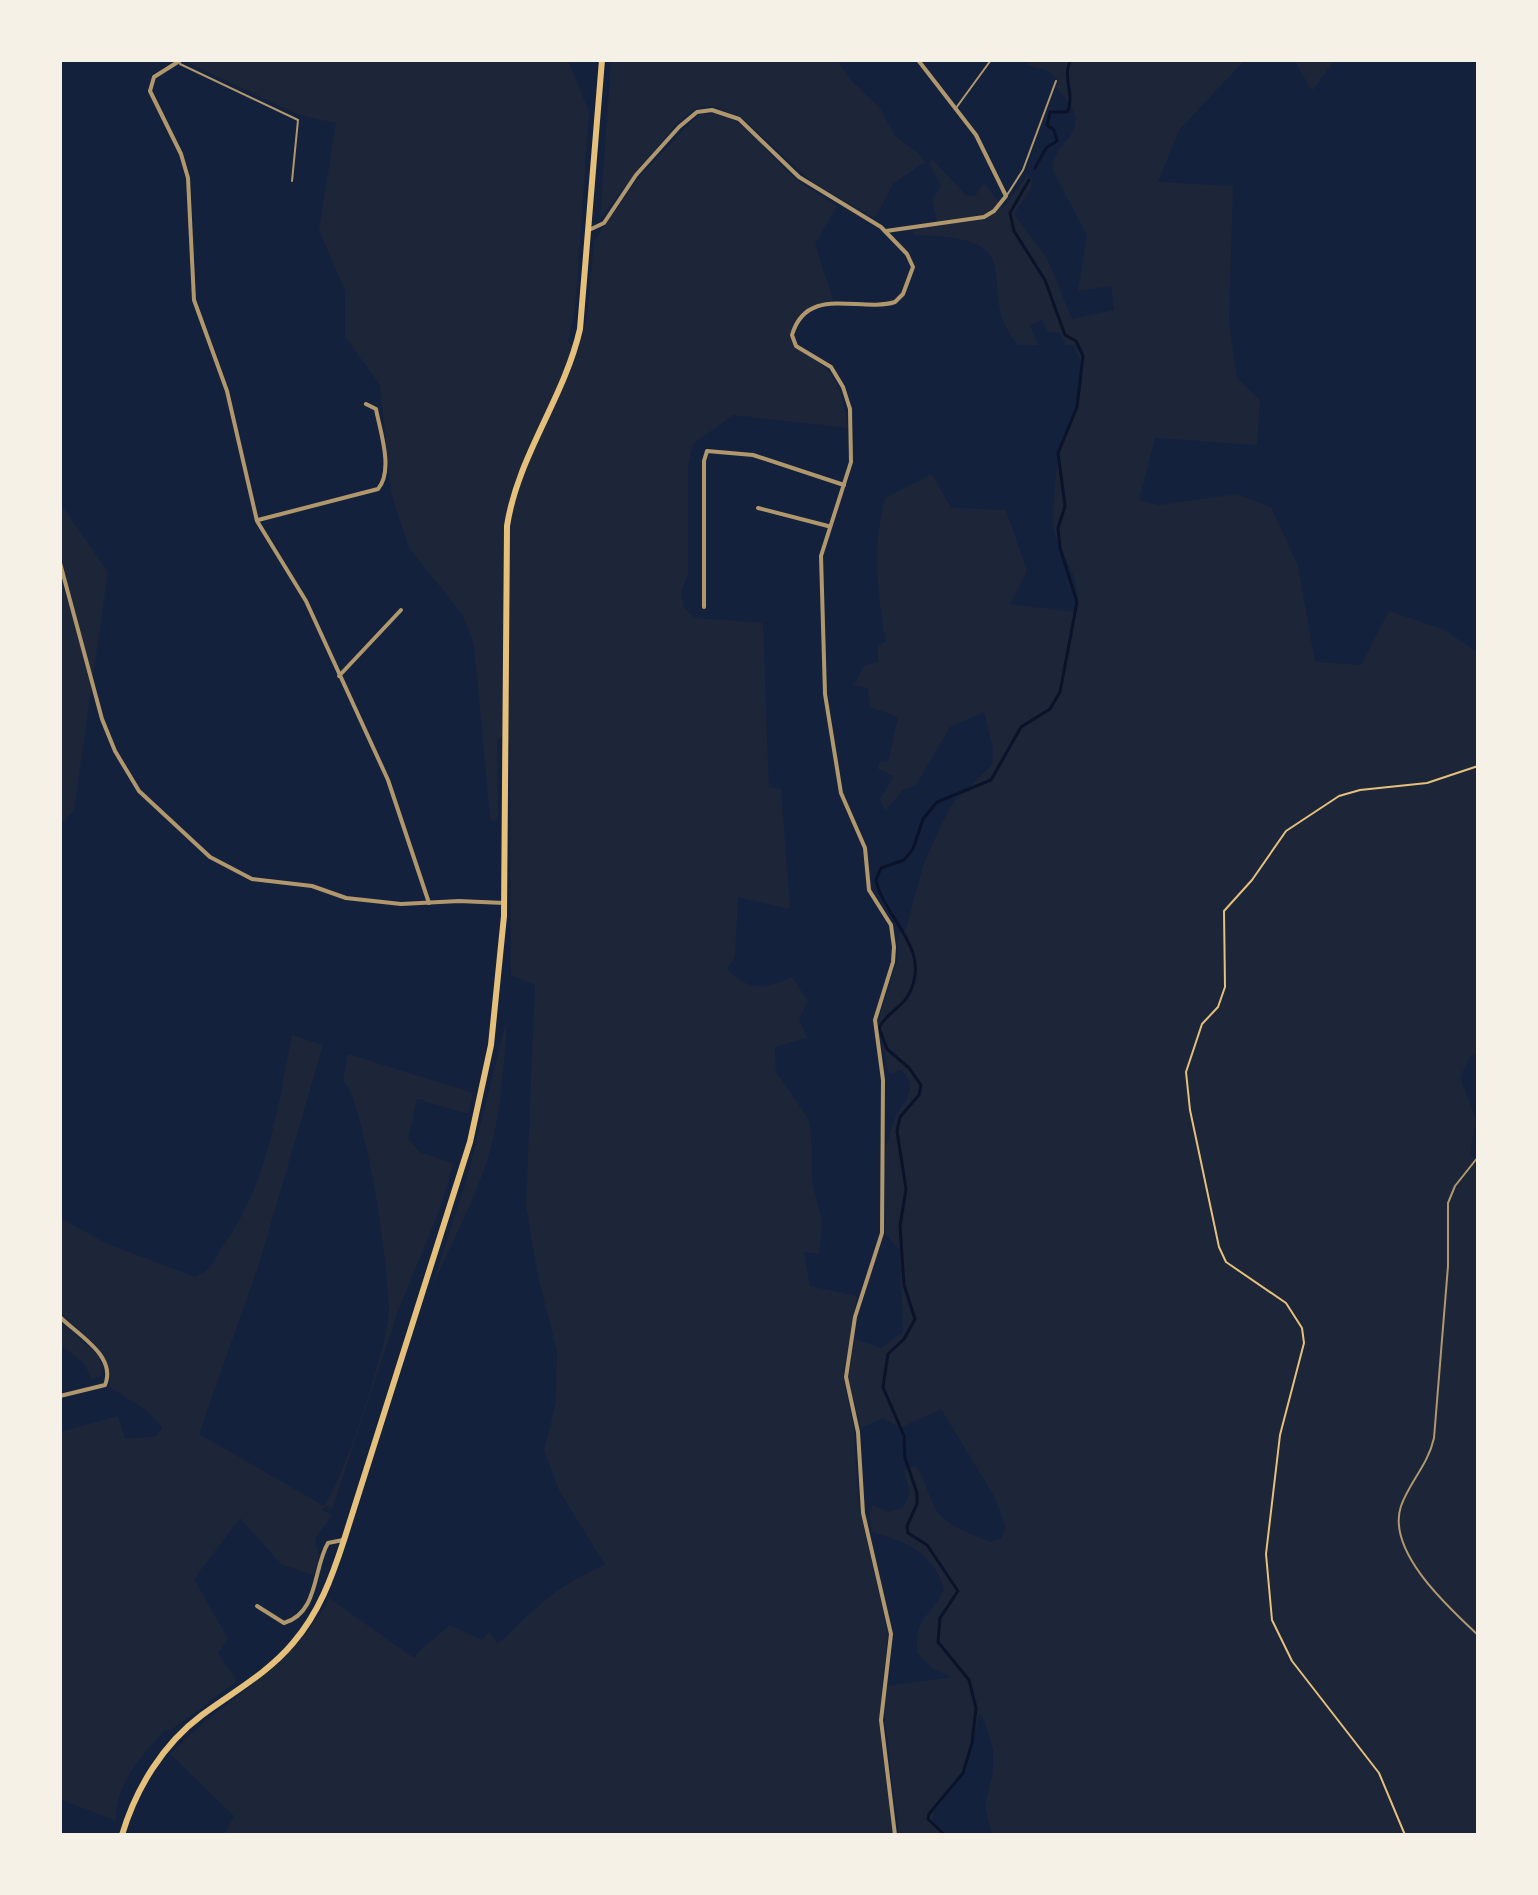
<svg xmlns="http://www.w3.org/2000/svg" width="1538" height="1895" font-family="'DejaVu Sans',sans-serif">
<rect width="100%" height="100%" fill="#14213d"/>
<g fill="#1d2539">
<path d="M 568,60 L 589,112 L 575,310 L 568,342 L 578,350 L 587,317 L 594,241 L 640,176 L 698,115 C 738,103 764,152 790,174 C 804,186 821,196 837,206 L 815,244 L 833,300 C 813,305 801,311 791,329 C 797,354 822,359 835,380 C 843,392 844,413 848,428 L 733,415 L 693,444 L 688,465 L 688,573 L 681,593 L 684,608 L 695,618 L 763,623 L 769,787 L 781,789 L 790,909 L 738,897 L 735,957 L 727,969 C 751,992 763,990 792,977 L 808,1001 L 799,1019 L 807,1038 L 775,1047 L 776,1072 L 808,1118 L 811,1132 L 812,1181 L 822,1222 L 819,1254 L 804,1252 L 810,1286 L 857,1296 L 843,1377 L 854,1429 L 858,1502 L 888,1633 L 879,1720 L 893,1835 L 224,1835 L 234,1816 L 170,1754 C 223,1699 293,1668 329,1598 L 414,1658 C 424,1644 438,1637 450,1625 L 482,1640 L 489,1632 L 498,1644 C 536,1608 555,1586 605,1565 L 559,1490 L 544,1451 L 556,1402 L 557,1351 L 538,1276 L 526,1205 L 535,985 L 511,975 L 510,743 L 501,737 L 497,742 L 498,817 L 495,821 L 490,818 L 474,644 L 462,614 L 409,548 L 391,493 L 380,385 L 345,337 L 345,291 L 319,230 L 336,123 L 299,115 L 185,61 Z"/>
<path d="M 611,60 L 837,60 L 851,80 L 880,108 L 895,136 L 917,152 L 925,162 L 893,184 L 875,218 L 812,182 L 741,117 L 712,106 L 695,109 L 676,124 L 600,218 Z"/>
<path d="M 1032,60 L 1245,60 L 1179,130 L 1158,182 L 1233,186 L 1229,322 L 1237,378 L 1260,400 L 1257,445 L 1155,438 L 1139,500 L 1159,505 L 1236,494 L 1271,507 L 1298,566 L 1315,662 L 1361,665 L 1389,611 L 1445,630 L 1478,653 L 1478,1053 L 1470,1057 L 1460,1077 L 1476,1119 L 1470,1155 L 1478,1161 L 1478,1835 L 992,1835 L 985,1806 L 993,1772 L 993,1750 L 984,1719 L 979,1714 L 967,1769 L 934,1812 L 932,1820 L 949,1835 L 899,1835 L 883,1702 L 887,1686 L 951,1677 L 931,1667 L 917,1653 C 915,1615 930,1618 944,1590 C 935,1554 906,1541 872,1532 L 869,1515 L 873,1505 L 888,1512 L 903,1508 L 910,1493 L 904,1470 L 916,1466 C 925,1479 927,1491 934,1506 C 942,1525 973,1535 991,1542 L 1001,1538 L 1006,1528 L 994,1496 L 941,1409 L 900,1428 L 883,1418 L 861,1428 L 848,1378 L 855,1339 L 881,1348 L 903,1332 L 900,1250 L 885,1234 C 888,1204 879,1168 888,1140 C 891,1131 893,1119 899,1111 C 909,1095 918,1084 899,1069 L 894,1074 L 888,1072 L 878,1021 L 897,961 L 899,934 L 906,929 L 923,866 L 940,827 L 953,803 L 992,765 L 993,748 L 984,712 L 950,727 L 916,785 L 903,790 L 885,811 L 880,799 L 894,776 L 878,769 L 880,761 L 888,762 L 898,717 L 870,707 L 868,688 L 854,685 L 864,666 L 878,662 L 878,645 L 886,642 C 877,593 872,546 885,498 L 932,474 L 951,508 L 1006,510 L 1027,571 L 1010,604 L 1075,612 C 1087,576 1053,552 1053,519 C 1054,499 1055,476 1059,457 C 1067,417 1097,385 1073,345 L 1066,345 L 1060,333 L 1048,332 L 1042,320 L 1030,325 L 1038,345 L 1018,345 C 968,287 1042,237 915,235 L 912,231 L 934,225 L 937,221 L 932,200 L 941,186 L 929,163 L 932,159 L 967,196 L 975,196 L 984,183 L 1003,208 L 1027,176 L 1032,179 L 1031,188 L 1014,214 L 1047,258 L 1072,319 L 1114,310 L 1111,286 L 1078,291 L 1087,235 L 1053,171 C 1051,136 1103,135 1056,88 L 1058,80 L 1049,71 L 1027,65 Z"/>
<path d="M 1294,60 L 1335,60 L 1312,91 Z"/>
<path d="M 60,503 L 108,572 L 74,810 L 60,826 Z"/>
<path d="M 507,1019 C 505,1058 502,1096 494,1135 C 482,1188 453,1239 431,1289 L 468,1175 Z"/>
<path d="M 292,1035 L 323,1045 L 260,1261 L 199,1434 L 324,1506 C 347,1471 380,1365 388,1322 C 394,1290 365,1100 343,1080 L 348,1054 L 473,1093 L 468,1114 L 417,1099 L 408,1139 L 420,1152 L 453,1164 L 439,1211 L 398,1311 L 332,1509 L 325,1506 L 322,1510 L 332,1515 L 315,1539 L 319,1557 L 314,1575 L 281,1564 L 240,1518 L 194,1579 L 228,1639 L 218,1653 L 237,1681 L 171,1730 L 165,1730 C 141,1756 115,1784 116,1821 L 60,1799 L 60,1432 L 118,1416 L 125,1439 L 157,1436 L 162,1427 L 146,1410 L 109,1387 C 116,1350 82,1337 60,1312 L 60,1218 L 108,1244 L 195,1277 C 212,1271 213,1260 223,1246 C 270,1178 276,1114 292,1035 Z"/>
<path d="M 60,1321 L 98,1355 L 103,1375 L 92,1379 L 83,1362 L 60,1345 Z"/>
</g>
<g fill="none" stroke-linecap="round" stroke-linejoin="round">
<g stroke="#0b132b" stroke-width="3">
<path d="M 1035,168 L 1046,148 L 1057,141 L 1054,130 L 1047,125 L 1050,112 L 1067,112 C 1076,95 1061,77 1071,60"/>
<path d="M 945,1835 L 928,1819 L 929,1814 L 963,1773 L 972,1743 L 976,1708 L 969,1680 L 938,1642 L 940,1618 L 958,1591 L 927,1545 L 908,1533 L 907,1526 L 917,1504 L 917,1493 L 905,1458 L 904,1436 L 883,1387 L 888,1354 L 904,1339 L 915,1319 L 904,1285 L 900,1226 L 906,1189 L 897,1131 L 900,1117 L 919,1095 L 921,1085 L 909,1068 L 887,1049 L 879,1028 C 886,1013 900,1009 908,996 C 934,949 885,921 876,880 L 881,868 L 904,860 L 913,849 L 923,819 L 937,802 L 991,780 L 1021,727 L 1050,709 L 1060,692 L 1077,602 L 1060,548 L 1058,528 L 1065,506 L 1058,453 L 1077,407 L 1083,356 L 1076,341 L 1065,335 L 1045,280 L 1014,231 L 1010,213 L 1029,180"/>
</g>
<path stroke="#e5c07b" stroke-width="2" d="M 1405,1835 L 1379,1773 L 1292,1661 L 1272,1620 L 1266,1554 L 1280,1435 L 1304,1343 L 1302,1328 L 1286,1303 L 1226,1262 L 1219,1247 L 1190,1110 L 1186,1072 L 1202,1024 L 1218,1007 L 1225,987 L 1224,911 L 1252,880 L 1286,831 L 1339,796 L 1360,790 L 1427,783 L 1478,766"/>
<g stroke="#b1986c" stroke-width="2">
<path d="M 180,64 L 298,120 L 292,181"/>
<path d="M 956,108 L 991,60"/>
<path d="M 1007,195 L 1023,170 L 1056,81"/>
<path d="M 1478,1157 L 1455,1186 L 1448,1203 L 1448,1266 L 1434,1438 C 1428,1465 1410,1481 1401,1506 C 1386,1551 1448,1607 1478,1635"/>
</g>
<g stroke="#b1986c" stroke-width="4">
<path d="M 181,60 L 154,77 L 150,91 L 181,154 L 188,178 L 194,300 L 227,391 L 257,521 L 306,601 L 388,780 L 429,903"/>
<path d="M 589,230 L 604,223 L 636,175 L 679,127 L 697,112 L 712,110 L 739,119 L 799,177 L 881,227 L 907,254 L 913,267 L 903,294 L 895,302 C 860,313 807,284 792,335 L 796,346 L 831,367 L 843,387 L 850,409 L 851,462 L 821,556 L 825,694 L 841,793 L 865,848 L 869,890 L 891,925 L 894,947 L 893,962 L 875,1020 L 883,1080 L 882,1233 L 855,1317 L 846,1377 L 858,1432 L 863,1513 L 891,1634 L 881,1720 L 895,1835"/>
<path d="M 886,231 L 984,217 L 994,211 L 1006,196 L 976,135 L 918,60"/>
<path d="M 758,508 L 828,526"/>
<path d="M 258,520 L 378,489 C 394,470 380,431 376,409 L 366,404"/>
<path d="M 60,563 L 102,719 L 115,751 L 139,791 L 210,857 L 252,879 L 312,886 L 346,898 L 401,904 L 459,901 L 504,903"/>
<path d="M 704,607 L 704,461 L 707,451 L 753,455 L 844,485"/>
<path d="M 339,676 L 401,610"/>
<path d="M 60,1317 C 78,1335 117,1356 105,1385 L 60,1396"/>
<path d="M 257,1606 L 284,1623 C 319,1613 313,1568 328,1543 L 343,1540"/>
</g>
<path stroke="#e5c07b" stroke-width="6" d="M 122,1835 C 136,1788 163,1744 202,1715 C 233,1692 268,1673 293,1643 C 319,1613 332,1577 344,1540 L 470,1142 L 491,1045 L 504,916 L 507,526 C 518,455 564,399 580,329 L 602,60"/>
</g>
<rect width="1538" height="1895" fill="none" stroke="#f6f1e7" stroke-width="124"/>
</svg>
